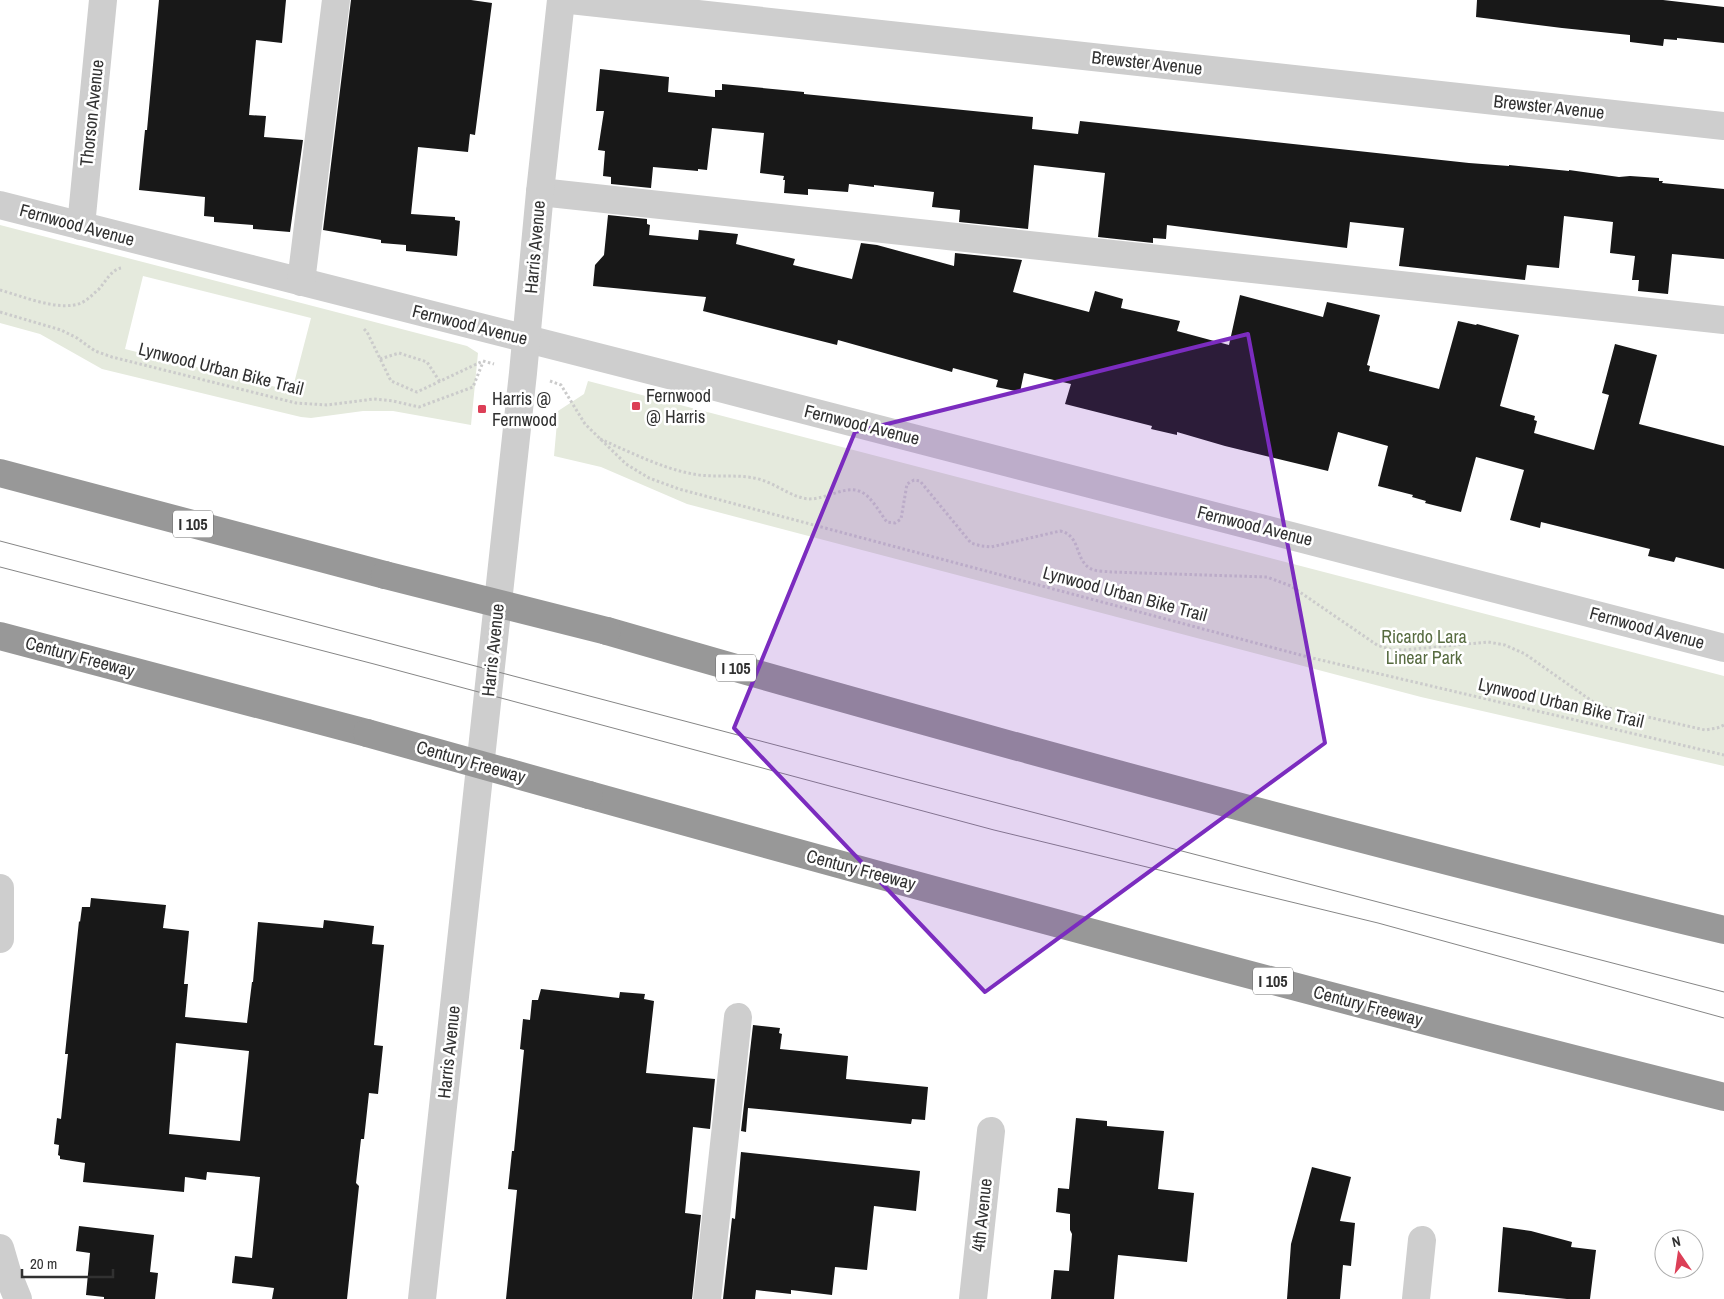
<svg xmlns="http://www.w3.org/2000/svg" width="1724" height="1299" font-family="'Archivo Narrow',sans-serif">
<rect width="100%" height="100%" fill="#fff"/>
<g fill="#e5eadd" fill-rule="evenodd">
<path d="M 0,225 L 467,346 L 478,353 L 471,425 L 393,411 L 363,411 L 311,418 L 301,417 L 102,369 L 40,334 L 0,323 ZM 143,276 L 311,318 L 292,391 L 125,349 Z"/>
<path d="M 588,381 L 1724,676 L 1724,766 L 1421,697 L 687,504 L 601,467 L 554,456 L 558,411 L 584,394 Z"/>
</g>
<g fill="#181818" fill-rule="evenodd">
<path d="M 159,0 L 286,0 L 282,43 L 256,40 L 249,115 L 266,116 L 264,137 L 303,140 L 290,232 L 253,229 L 253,225 L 214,222 L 214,217 L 204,216 L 205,197 L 139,190 L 145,130 L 147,130 Z"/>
<path d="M 351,0 L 471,0 L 492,3 L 475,135 L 470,134 L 468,152 L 418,147 L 411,214 L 455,217 L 455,220 L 460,221 L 457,256 L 406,251 L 406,245 L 381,243 L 381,240 L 323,230 Z"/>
<path d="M 1477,0 L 1663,0 L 1724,7 L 1724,43 L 1677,38 L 1677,40 L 1664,39 L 1663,46 L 1630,42 L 1630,35 L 1562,28 L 1476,17 Z"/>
<path d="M 600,69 L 669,77 L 668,92 L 715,97 L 715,90 L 722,90 L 722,84 L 804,92 L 804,94 L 1033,117 L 1032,129 L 1078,134 L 1080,121 L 1469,163 L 1509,166 L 1509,165 L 1569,171 L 1569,170 L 1619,177 L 1630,176 L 1659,178 L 1659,181 L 1663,181 L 1662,183 L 1724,189 L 1724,259 L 1672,254 L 1668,294 L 1638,291 L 1639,280 L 1632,280 L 1635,256 L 1610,253 L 1613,222 L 1564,216 L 1559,268 L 1527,265 L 1525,280 L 1399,266 L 1404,228 L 1350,222 L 1347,248 L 1167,225 L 1166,239 L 1153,238 L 1153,243 L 1098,237 L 1105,173 L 1034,165 L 1028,229 L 959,222 L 960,210 L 932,207 L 934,192 L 874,185 L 874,187 L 849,184 L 848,192 L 808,189 L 808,195 L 784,193 L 785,180 L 783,180 L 784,176 L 760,173 L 764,133 L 712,128 L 707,170 L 698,169 L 698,171 L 653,167 L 651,188 L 611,184 L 611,177 L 603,176 L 605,151 L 598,150 L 604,111 L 596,111 Z"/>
<path d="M 608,215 L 647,219 L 647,224 L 650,225 L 649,235 L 698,240 L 699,230 L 738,234 L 736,244 L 795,259 L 793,265 L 852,279 L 861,243 L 877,245 L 954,266 L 955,253 L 1022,260 L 1013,292 L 1089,312 L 1095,291 L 1123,299 L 1121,308 L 1180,321 L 1177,331 L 1229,345 L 1240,295 L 1323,317 L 1327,302 L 1380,315 L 1367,365 L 1370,366 L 1369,371 L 1439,389 L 1458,321 L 1476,325 L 1477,324 L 1519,335 L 1500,406 L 1535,416 L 1534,420 L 1537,421 L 1534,433 L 1594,450 L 1609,395 L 1602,393 L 1615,344 L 1657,355 L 1639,424 L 1724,446 L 1724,569 L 1676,557 L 1674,562 L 1648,556 L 1650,549 L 1541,522 L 1540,528 L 1510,520 L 1524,470 L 1476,457 L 1461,512 L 1425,503 L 1426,501 L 1412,497 L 1413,495 L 1378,486 L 1388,446 L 1338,432 L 1328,471 L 1225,446 L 1177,432 L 1177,435 L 1151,429 L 1152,426 L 1065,404 L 1071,384 L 1024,373 L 1020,392 L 996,387 L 998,380 L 953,368 L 952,372 L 838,340 L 837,345 L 703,311 L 706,297 L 593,286 L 595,265 L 604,255 Z"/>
<path d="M 91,898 L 166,905 L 163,928 L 189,931 L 184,984 L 188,984 L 185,1017 L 247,1023 L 252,982 L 253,982 L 258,922 L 323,928 L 324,920 L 374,926 L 372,944 L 384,945 L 374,1045 L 383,1046 L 378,1094 L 369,1093 L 364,1139 L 361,1139 L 356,1183 L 359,1186 L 347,1299 L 272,1299 L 274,1288 L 232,1283 L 235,1256 L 252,1258 L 260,1177 L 207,1172 L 206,1180 L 185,1177 L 184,1192 L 83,1182 L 85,1163 L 60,1159 L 60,1156 L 58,1155 L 59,1145 L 54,1144 L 57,1118 L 61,1119 L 68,1054 L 65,1054 L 79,921 L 80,922 L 82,907 L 90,907 ZM 176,1043 L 249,1051 L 240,1141 L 169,1134 Z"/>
<path d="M 541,989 L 619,998 L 620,992 L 645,994 L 644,999 L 654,1001 L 646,1073 L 715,1079 L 710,1129 L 693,1127 L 685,1213 L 701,1215 L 692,1299 L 506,1299 L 517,1190 L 508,1189 L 512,1151 L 514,1151 L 524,1050 L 520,1049 L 523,1019 L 530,1020 L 532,1000 L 538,1000 Z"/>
<path d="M 753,1025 L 780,1028 L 779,1033 L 782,1034 L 780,1049 L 848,1056 L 846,1079 L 928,1087 L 925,1120 L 912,1119 L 911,1124 L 748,1108 L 746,1132 L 741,1131 Z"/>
<path d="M 1076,1118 L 1107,1121 L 1107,1126 L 1164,1131 L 1158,1189 L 1194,1193 L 1187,1262 L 1118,1255 L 1114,1299 L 1051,1299 L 1054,1270 L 1069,1271 L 1072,1234 L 1070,1230 L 1070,1214 L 1056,1212 L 1058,1188 L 1069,1189 Z"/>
<path d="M 741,1152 L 920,1171 L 916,1211 L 874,1206 L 867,1270 L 835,1267 L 832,1295 L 791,1290 L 791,1294 L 756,1290 L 755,1299 L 723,1299 L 732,1218 L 735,1219 Z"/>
<path d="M 1312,1167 L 1351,1177 L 1340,1221 L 1355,1223 L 1351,1266 L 1343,1265 L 1340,1299 L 1287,1299 L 1291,1244 Z"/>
<path d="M 79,1226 L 154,1235 L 150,1272 L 158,1273 L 155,1299 L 104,1299 L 104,1297 L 86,1295 L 90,1253 L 76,1251 Z"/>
<path d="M 1503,1227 L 1531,1231 L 1572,1242 L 1571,1247 L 1596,1250 L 1590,1299 L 1567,1299 L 1498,1292 Z"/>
</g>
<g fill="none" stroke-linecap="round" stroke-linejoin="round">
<g stroke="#cbcbcb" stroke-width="3" stroke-dasharray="2.5 2.5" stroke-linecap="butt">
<path d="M 0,290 C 22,296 59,312 81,303 C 88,300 93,294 99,289 C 106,281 111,270 121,268"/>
<path d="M 0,312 L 61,330 L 77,338 L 95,351 L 112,357 L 296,403 L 327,405 L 374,399 L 393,401 L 419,407 L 473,387 L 483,362"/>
<path d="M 364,329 L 367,332 L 391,381 L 414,391 L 417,392 L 483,361 L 494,364"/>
<path d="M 380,359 L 399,353 L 427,362 L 440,382"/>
<path d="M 550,381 L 561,385 L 585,424 L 626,464 L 649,478 L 679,489 L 1308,657 L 1724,755"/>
<path d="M 600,439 C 630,452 661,468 693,474 C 713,478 734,474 754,478 C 772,481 786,494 803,498 C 821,503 843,485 859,491 C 871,495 879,512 887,522 L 895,523 L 901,519 L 907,484 L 914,480 L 920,481 L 971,543 L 981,546 L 991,547 L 1060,531 C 1080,535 1075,557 1088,567 C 1094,572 1104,571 1111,572 L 1267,577 L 1291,586 L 1377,645 L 1389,649 L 1404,650 L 1488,642 L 1505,645 L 1525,654 L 1599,706 L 1705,730 L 1717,728 L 1724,725"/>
</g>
<g stroke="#cecece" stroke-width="28">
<path d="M 570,0 L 1724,126"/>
<path d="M 540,192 L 1724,320"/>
<path d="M 0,205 L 704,384 L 1724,648"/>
<path d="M 81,226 L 103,0"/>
<path d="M 301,282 L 336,0"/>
<path d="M 0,888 L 0,939"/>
<path d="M 0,1248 L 7,1272 L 18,1299"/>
<path d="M 422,1299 L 523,373 L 540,192 L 561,0"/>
<path d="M 707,1299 L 738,1017"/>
<path d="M 973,1299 L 991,1131"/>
<path d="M 1416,1299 L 1422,1240"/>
</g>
<g stroke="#989898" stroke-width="28">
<path d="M 0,473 L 385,575"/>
<path d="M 607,631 C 977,738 1349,839 1724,930"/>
<path d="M 0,636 L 367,733"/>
<path d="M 589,795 C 966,900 1344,1002 1724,1097"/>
</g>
<g stroke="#868686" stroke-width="1">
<path d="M 0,541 L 905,779 L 1724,992"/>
<path d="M 0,567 L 374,664 L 994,830 L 1378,923 L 1724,1018"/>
</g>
<g stroke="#989898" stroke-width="28">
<path d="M 385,575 L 607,631"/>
<path d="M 367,733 L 589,795"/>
</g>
</g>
<path fill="#7b2cbf" fill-opacity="0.2" stroke="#7b2cbf" stroke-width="4" stroke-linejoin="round" d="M 1248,334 L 1325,743 L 985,992 L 734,728 L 855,432 Z"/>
<g fill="#dc3f57" stroke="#fff" stroke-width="2">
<rect x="631" y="401" width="10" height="10" rx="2.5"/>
<rect x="477" y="404" width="10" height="10" rx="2.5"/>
</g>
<g text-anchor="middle" stroke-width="5" stroke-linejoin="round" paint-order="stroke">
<g fill="#fff" stroke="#6f6f6f" stroke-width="1">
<rect x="173" y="510.5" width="40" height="27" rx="4"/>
<rect x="716" y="654.5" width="40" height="27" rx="4"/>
<rect x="1253" y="967.5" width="40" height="27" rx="4"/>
</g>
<g font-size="16" font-weight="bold" fill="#313131">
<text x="193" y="530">I 105</text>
<text x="736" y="674">I 105</text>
<text x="1273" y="987">I 105</text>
</g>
<g font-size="18" fill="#313131" stroke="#fff">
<text transform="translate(1147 63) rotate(6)" y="6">Brewster Avenue</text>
<text transform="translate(1549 107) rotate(6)" y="6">Brewster Avenue</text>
<text transform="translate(92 113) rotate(-84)" y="6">Thorson Avenue</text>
<text transform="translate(77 225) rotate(15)" y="6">Fernwood Avenue</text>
<text transform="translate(535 247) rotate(-85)" y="6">Harris Avenue</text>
<text transform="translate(470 325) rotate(14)" y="6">Fernwood Avenue</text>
<text transform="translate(221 369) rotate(14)" y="6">Lynwood Urban Bike Trail</text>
<text transform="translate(862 425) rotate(14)" y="6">Fernwood Avenue</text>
<text transform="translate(1255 526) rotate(14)" y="6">Fernwood Avenue</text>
<text transform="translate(1125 594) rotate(15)" y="6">Lynwood Urban Bike Trail</text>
<text transform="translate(1647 628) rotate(15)" y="6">Fernwood Avenue</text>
<text transform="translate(493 650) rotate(-84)" y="6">Harris Avenue</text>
<text transform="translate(80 657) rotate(15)" y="6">Century Freeway</text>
<text transform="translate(1561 703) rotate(13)" y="6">Lynwood Urban Bike Trail</text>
<text transform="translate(471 762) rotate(16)" y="6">Century Freeway</text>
<text transform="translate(861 870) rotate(15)" y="6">Century Freeway</text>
<text transform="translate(1368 1006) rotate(15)" y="6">Century Freeway</text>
<text transform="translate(449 1052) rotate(-84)" y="6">Harris Avenue</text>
<text transform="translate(982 1215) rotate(-84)" y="6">4th Avenue</text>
</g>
<g font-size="18" fill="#313131" stroke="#fff" text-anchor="start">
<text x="646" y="402">Fernwood<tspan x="646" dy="21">@ Harris</tspan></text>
<text x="492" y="405">Harris @<tspan x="492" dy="21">Fernwood</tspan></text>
</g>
<g font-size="18" fill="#576b40" stroke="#fff">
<text x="1424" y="643">Ricardo Lara<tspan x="1424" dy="21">Linear Park</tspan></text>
</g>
</g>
<g transform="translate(1679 1254) rotate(347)"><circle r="24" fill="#ffffff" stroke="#adadad"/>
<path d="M0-4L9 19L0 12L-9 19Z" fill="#dc3f57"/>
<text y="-8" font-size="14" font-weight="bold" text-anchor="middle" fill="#313131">N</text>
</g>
<path d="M22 1269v8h91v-8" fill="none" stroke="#313131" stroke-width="2.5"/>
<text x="30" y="1269" font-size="15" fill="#313131" stroke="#ffffff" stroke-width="4" paint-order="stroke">20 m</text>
</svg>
